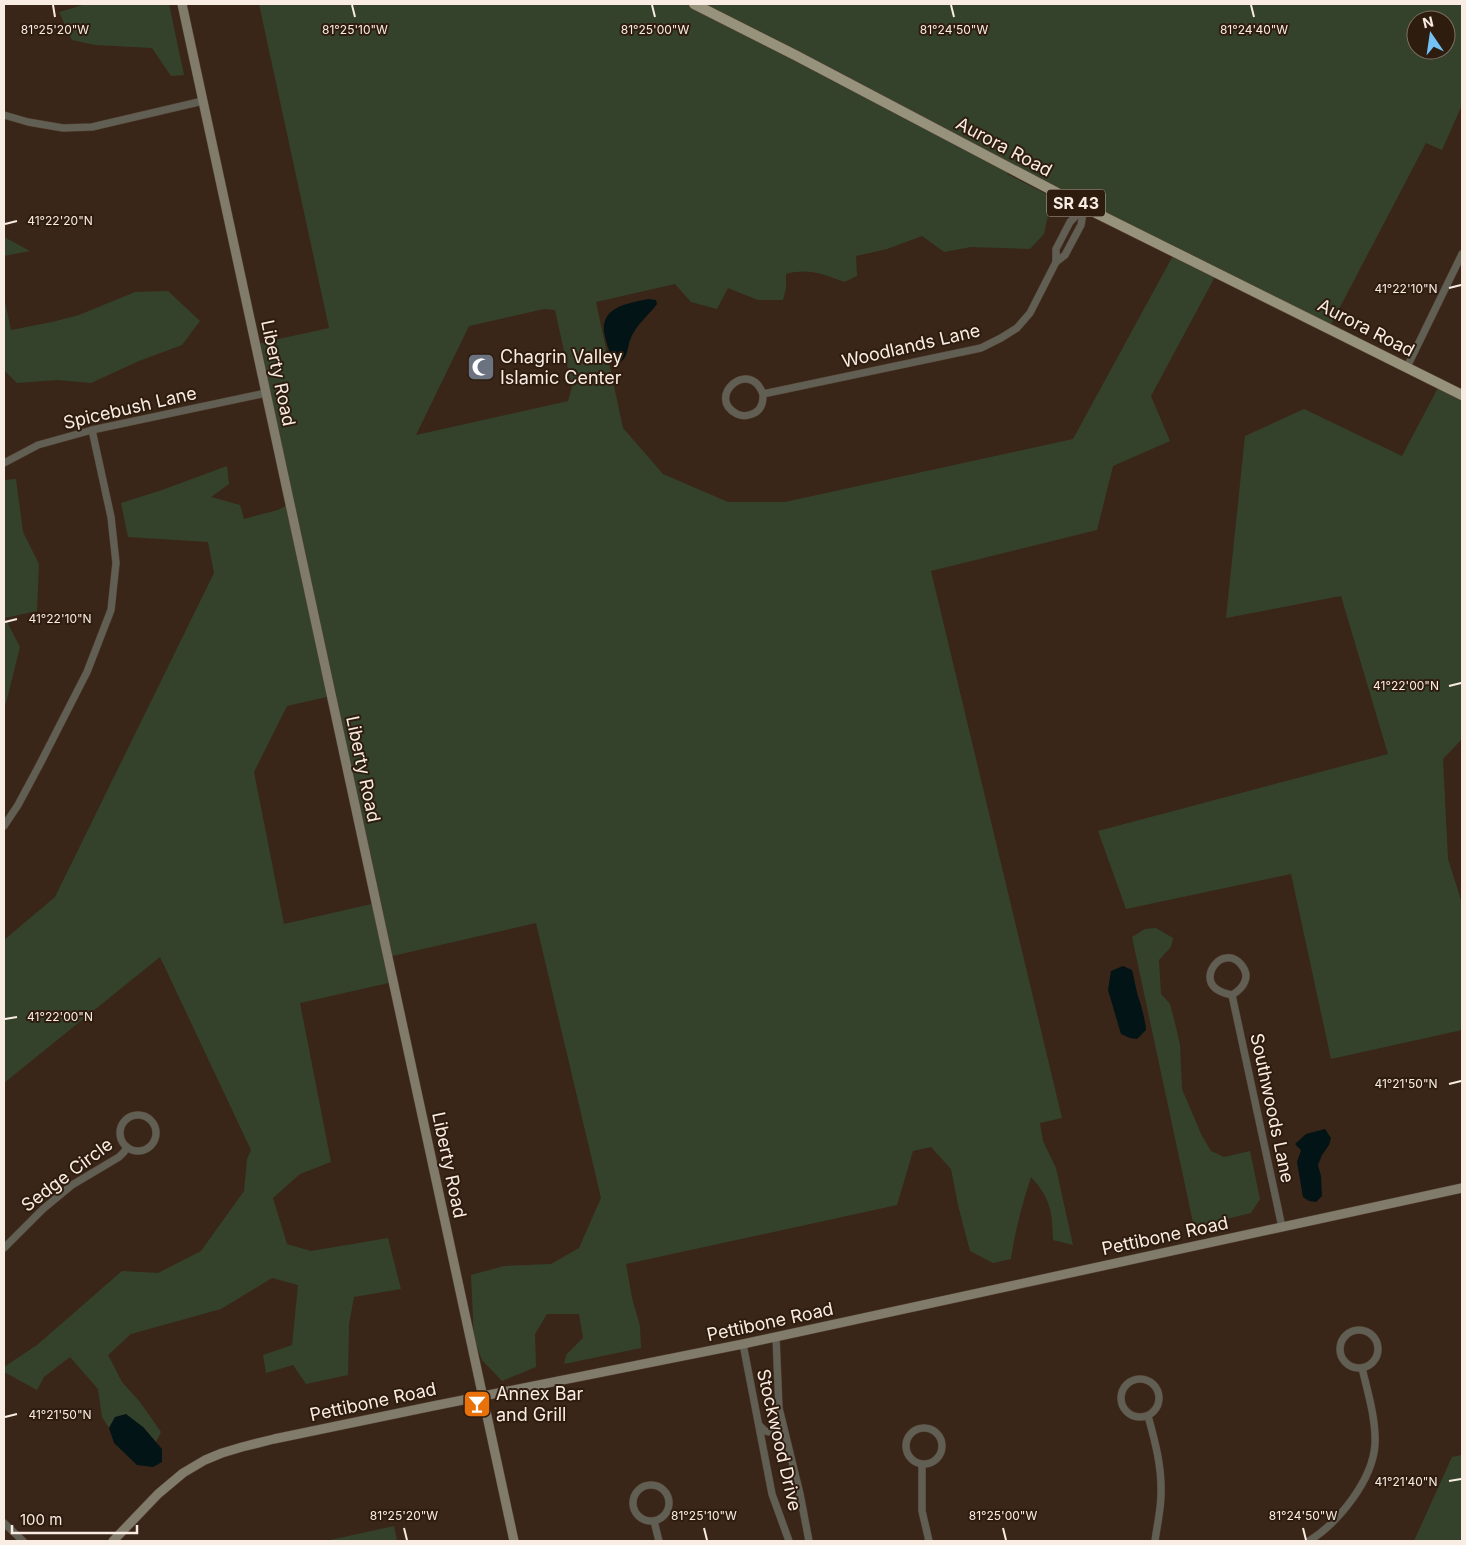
<svg xmlns="http://www.w3.org/2000/svg" width="1466" height="1545" font-family="Inter,sans-serif">
<rect width="100%" height="100%" fill="#392618"/>
<g fill="#34422c" fill-rule="evenodd">
<path d="M 86,4 L 169,4 L 184,75 L 171,76 L 152,48 L 95,45 L 72,40 L 59,12 Z"/>
<path d="M 259,4 L 1462,4 L 1462,105 L 1442,150 L 1426,143 L 1329,328 L 1217,273 L 1151,396 L 1170,441 L 1113,466 L 1097,530 L 931,571 L 1062,1118 L 1040,1123 L 1043,1141 L 1056,1168 L 1073,1245 L 1053,1240 C 1052,1211 1051,1199 1031,1177 C 1022,1205 1015,1231 1011,1259 L 993,1263 L 970,1251 L 958,1205 L 951,1169 L 931,1147 L 913,1151 L 897,1205 L 626,1264 L 632,1298 L 640,1326 L 641,1348 L 564,1364 L 566,1355 L 583,1338 L 579,1314 L 547,1314 L 535,1334 L 536,1367 L 502,1381 L 482,1360 L 474,1339 L 471,1275 L 504,1266 L 551,1264 L 579,1248 L 601,1198 L 536,923 L 388,957 L 393,982 L 300,1003 L 331,1162 L 300,1174 L 273,1198 L 287,1244 L 311,1251 L 388,1238 L 401,1289 L 354,1297 L 349,1324 L 348,1375 L 306,1384 L 293,1365 L 266,1373 L 263,1355 L 292,1345 L 298,1285 L 272,1278 L 221,1309 L 131,1334 L 108,1355 L 122,1382 L 140,1402 L 161,1432 L 156,1442 L 143,1427 L 115,1417 L 109,1428 L 102,1417 L 98,1389 L 70,1357 L 44,1377 L 37,1390 L 4,1372 L 4,1367 L 37,1345 L 122,1271 L 158,1273 L 201,1251 L 244,1191 L 247,1159 L 251,1150 L 160,957 L 4,1083 L 4,940 L 55,897 L 214,573 L 208,542 L 128,537 L 121,503 L 162,490 L 227,466 L 229,484 L 211,497 L 240,505 L 244,519 L 278,510 L 290,503 L 256,344 L 329,328 ZM 1416,20 L 1446,20 L 1446,50 L 1416,50 ZM 1010,169 L 1175,252 L 1073,439 L 785,502 L 728,502 L 663,474 L 623,428 L 596,302 L 675,284 L 691,302 L 717,309 L 728,288 L 758,300 L 783,300 L 786,288 L 786,274 C 808,268 823,274 844,282 L 857,276 L 856,256 L 887,249 L 922,236 L 944,252 L 971,247 L 1030,249 L 1044,234 L 1052,197 L 1007,174 ZM 544,309 L 555,310 L 572,387 L 568,401 L 416,435 L 469,326 ZM 331,696 L 376,903 L 284,924 L 254,772 L 287,706 Z"/>
<path d="M 4,237 L 30,251 L 4,256 Z"/>
<path d="M 168,291 L 200,321 L 182,345 L 139,361 L 91,383 L 57,380 L 17,383 L 4,370 L 4,297 L 11,330 L 52,322 L 79,315 L 135,292 Z"/>
<path d="M 1440,384 L 1462,395 L 1462,739 L 1443,759 L 1448,859 L 1462,903 L 1462,1030 L 1331,1059 L 1291,874 L 1126,909 L 1098,831 L 1388,754 L 1341,596 L 1226,618 L 1245,436 L 1304,409 L 1402,456 Z"/>
<path d="M 16,479 L 23,532 L 39,564 L 37,611 L 5,618 L 20,647 L 6,703 L 4,705 L 4,480 Z"/>
<path d="M 1156,928 L 1173,938 L 1171,947 L 1159,960 L 1161,994 L 1170,1004 L 1176,1027 L 1180,1045 L 1182,1089 L 1202,1136 L 1211,1151 L 1224,1157 L 1250,1151 L 1260,1199 L 1251,1213 L 1194,1227 L 1132,937 L 1145,929 Z"/>
<path d="M 1462,1455 L 1462,1541 L 1414,1541 L 1452,1457 Z"/>
<path d="M 394,1526 L 397,1541 L 326,1541 Z"/>
</g>
<g fill="#021415">
<path d="M 648,299 L 656,300 L 657,304 C 648,316 635,326 630,340 C 627,349 628,356 621,362 L 616,362 C 609,353 608,348 605,337 C 598,307 626,304 648,299 Z"/>
<path d="M 1123,966 L 1132,970 C 1135,980 1136,992 1140,1002 C 1143,1012 1145,1020 1146,1030 L 1137,1039 L 1130,1038 L 1121,1034 L 1108,990 L 1111,971 Z"/>
<path d="M 1325,1129 L 1331,1138 L 1329,1145 L 1322,1155 L 1318,1165 L 1321,1176 L 1322,1196 L 1316,1202 L 1309,1201 L 1303,1197 L 1297,1162 L 1301,1150 L 1295,1144 L 1306,1134 Z"/>
<path d="M 126,1414 L 143,1427 L 162,1449 L 162,1462 L 153,1467 L 137,1465 L 114,1443 L 109,1428 L 115,1417 Z"/>
</g>
<g fill="none" stroke-linecap="round" stroke-linejoin="round">
<g stroke="#544234" stroke-width="8">
<g id="street">
<path d="M 4,115 L 28,122 L 63,128 L 92,127 L 203,101"/>
<path d="M 1407,367 L 1462,254"/>
<path d="M 763,394 C 749,357 705,398 737,414 C 745,418 758,414 761,406 C 763,403 763,398 763,394 L 981,348 L 1001,338 L 1017,328 L 1030,313 L 1056,262 L 1065,255 L 1081,225 L 1084,207 L 1070,222 L 1056,249 L 1056,262"/>
<path d="M 4,463 L 38,445 L 92,430 L 266,393"/>
<path d="M 4,826 L 18,805 L 41,762 L 87,672 L 111,610 L 116,563 L 111,517 L 92,430"/>
<path d="M 1232,995 C 1222,993 1210,989 1210,977 C 1210,969 1217,959 1226,958 C 1238,956 1249,971 1245,981 C 1243,987 1237,992 1232,995 L 1282,1227"/>
<circle cx="138" cy="1133" r="18"/>
<path d="M 4,1248 L 43,1209 L 72,1185 L 119,1157 L 124,1152 L 127,1147"/>
<circle cx="1359" cy="1349" r="19"/>
<path d="M 776,1337 L 779,1408 L 800,1494 L 809,1541"/>
<path d="M 743,1344 L 772,1494 L 789,1541"/>
<circle cx="1140" cy="1398" r="19"/>
<path d="M 1148,1416 C 1155,1441 1162,1467 1161,1494 C 1161,1510 1157,1525 1155,1541"/>
<path d="M 760,1426 L 765,1431 C 774,1434 779,1429 782,1421"/>
<circle cx="924" cy="1446" r="18"/>
<path d="M 922,1465 L 922,1511 L 929,1541"/>
<circle cx="651" cy="1503" r="18"/>
<path d="M 654,1521 L 659,1541"/>
<path d="M 4,1523 L 23,1541"/>
<path d="M 1309,1541 C 1338,1523 1373,1480 1375,1444 C 1376,1419 1368,1393 1362,1368"/>
</g>
</g>
<g stroke="#544234" stroke-width="10">
<g id="secondary">
<path d="M 182,4 L 514,1541"/>
<path d="M 113,1541 L 158,1494 L 183,1473 L 205,1460 L 222,1453 L 242,1447 L 274,1439 L 433,1406 L 743,1344 L 1462,1188"/>
</g>
</g>
<g stroke="#544234" stroke-width="11">
<path id="primary" d="M 694,4 L 795,55 L 1084,207 L 1462,395"/>
</g>
<use href="#street" stroke="#615f54" stroke-width="7"/>
<use href="#secondary" stroke="#807b6b" stroke-width="9"/>
<use href="#primary" stroke="#97927c" stroke-width="10"/>
</g>
<path fill="none" stroke="#f9ece3" stroke-width="2" d="M 53,5 L 55,17M 352,5 L 355,17M 652,5 L 655,17M 951,5 L 954,17M 1251,5 L 1254,17M 5,224 L 17,221M 1449,288 L 1461,285M 5,622 L 17,619M 1449,686 L 1461,683M 5,1019 L 17,1017M 1449,1084 L 1461,1081M 5,1417 L 17,1414M 1449,1481 L 1461,1479M 404,1528 L 407,1540M 704,1528 L 707,1540M 1003,1528 L 1006,1540M 1303,1528 L 1306,1540"/>
<defs>
<g id="mosque-square" transform="scale(1.4375)"><rect x="-9" y="-9" width="18" height="18" rx="4" fill="#6b7280" stroke="#2e1c0f"/><path d="M3.5-4.9A6 6 0 1 0 3.5 4.9A5 5 0 1 1 3.5-4.9Z" fill="#fff"/></g>
<g id="bar-square" transform="scale(1.4375)"><rect x="-9" y="-9" width="18" height="18" rx="4" fill="#e8710a" stroke="#2e1c0f"/><path d="M-6-5H6L.8 .8V4.5H3.5V6h-7V4.5H-.8V.8Z" fill="#fff"/></g>
</defs>
<g fill-rule="evenodd">
<use href="#mosque-square" x="481" y="367"/>
<use href="#bar-square" x="477" y="1404"/>
</g>
<g text-anchor="middle" stroke-width="4" stroke-linejoin="round" paint-order="stroke">
<rect fill="#2e1c0f" stroke="#bcaea3" stroke-width="1" x="1047" y="189.5" width="58" height="27" rx="4"/>
<g font-size="16" font-weight="bold" fill="#f9ece3">
<text x="1076" y="209">SR 43</text>
</g>
<g font-size="18" fill="#f9ece3" stroke="#2e1c0f">
<text transform="translate(1004 147) rotate(28)" y="6">Aurora Road</text>
<text transform="translate(1366 328) rotate(27)" y="6">Aurora Road</text>
<text transform="translate(911 346) rotate(-13)" y="6">Woodlands Lane</text>
<text transform="translate(278 373) rotate(78)" y="6">Liberty Road</text>
<text transform="translate(130 408) rotate(-13)" y="6">Spicebush Lane</text>
<text transform="translate(363 769) rotate(78)" y="6">Liberty Road</text>
<text transform="translate(1272 1108) rotate(78)" y="6">Southwoods Lane</text>
<text transform="translate(449 1165) rotate(78)" y="6">Liberty Road</text>
<text transform="translate(67 1175) rotate(-37)" y="6">Sedge Circle</text>
<text transform="translate(1165 1236) rotate(-12)" y="6">Pettibone Road</text>
<text transform="translate(770 1322) rotate(-12)" y="6">Pettibone Road</text>
<text transform="translate(373 1402) rotate(-12)" y="6">Pettibone Road</text>
<text transform="translate(779 1440) rotate(77)" y="6">Stockwood Drive</text>
</g>
<g font-size="18" fill="#f9ece3" stroke="#2e1c0f" text-anchor="start">
<text x="500" y="363">Chagrin Valley<tspan x="500" dy="21">Islamic Center</tspan></text>
<text x="496" y="1400">Annex Bar<tspan x="496" dy="21">and Grill</tspan></text>
</g>
</g>
<g font-size="12" text-anchor="middle" fill="#f9ece3" stroke="#2e1c0f" stroke-width="4" stroke-linejoin="round" paint-order="stroke">
<text x="55" y="34">81°25'20"W</text>
<text x="355" y="34">81°25'10"W</text>
<text x="655" y="34">81°25'00"W</text>
<text x="954" y="34">81°24'50"W</text>
<text x="1254" y="34">81°24'40"W</text>
<text x="60" y="225">41°22'20"N</text>
<text x="1406" y="293">41°22'10"N</text>
<text x="60" y="623">41°22'10"N</text>
<text x="1406" y="690">41°22'00"N</text>
<text x="60" y="1021">41°22'00"N</text>
<text x="1406" y="1088">41°21'50"N</text>
<text x="60" y="1419">41°21'50"N</text>
<text x="1406" y="1486">41°21'40"N</text>
<text x="404" y="1520">81°25'20"W</text>
<text x="704" y="1520">81°25'10"W</text>
<text x="1003" y="1520">81°25'00"W</text>
<text x="1303" y="1520">81°24'50"W</text>
</g>
<rect width="1466" height="1545" fill="none" stroke="#f9ece3" stroke-width="10"/>
<g transform="translate(1431 35) rotate(347)"><circle r="24" fill="#2e1c0f" stroke="#7f6f64"/>
<path d="M0-4L9 19L0 12L-9 19Z" fill="#73c1f5"/>
<text y="-8" font-size="14" font-weight="bold" text-anchor="middle" fill="#f9ece3">N</text>
</g>
<path d="M12 1525v8h125v-8" fill="none" stroke="#f9ece3" stroke-width="2.5"/>
<text x="20" y="1525" font-size="15" fill="#f9ece3" stroke="#2e1c0f" stroke-width="4" paint-order="stroke">100 m</text>
</svg>
